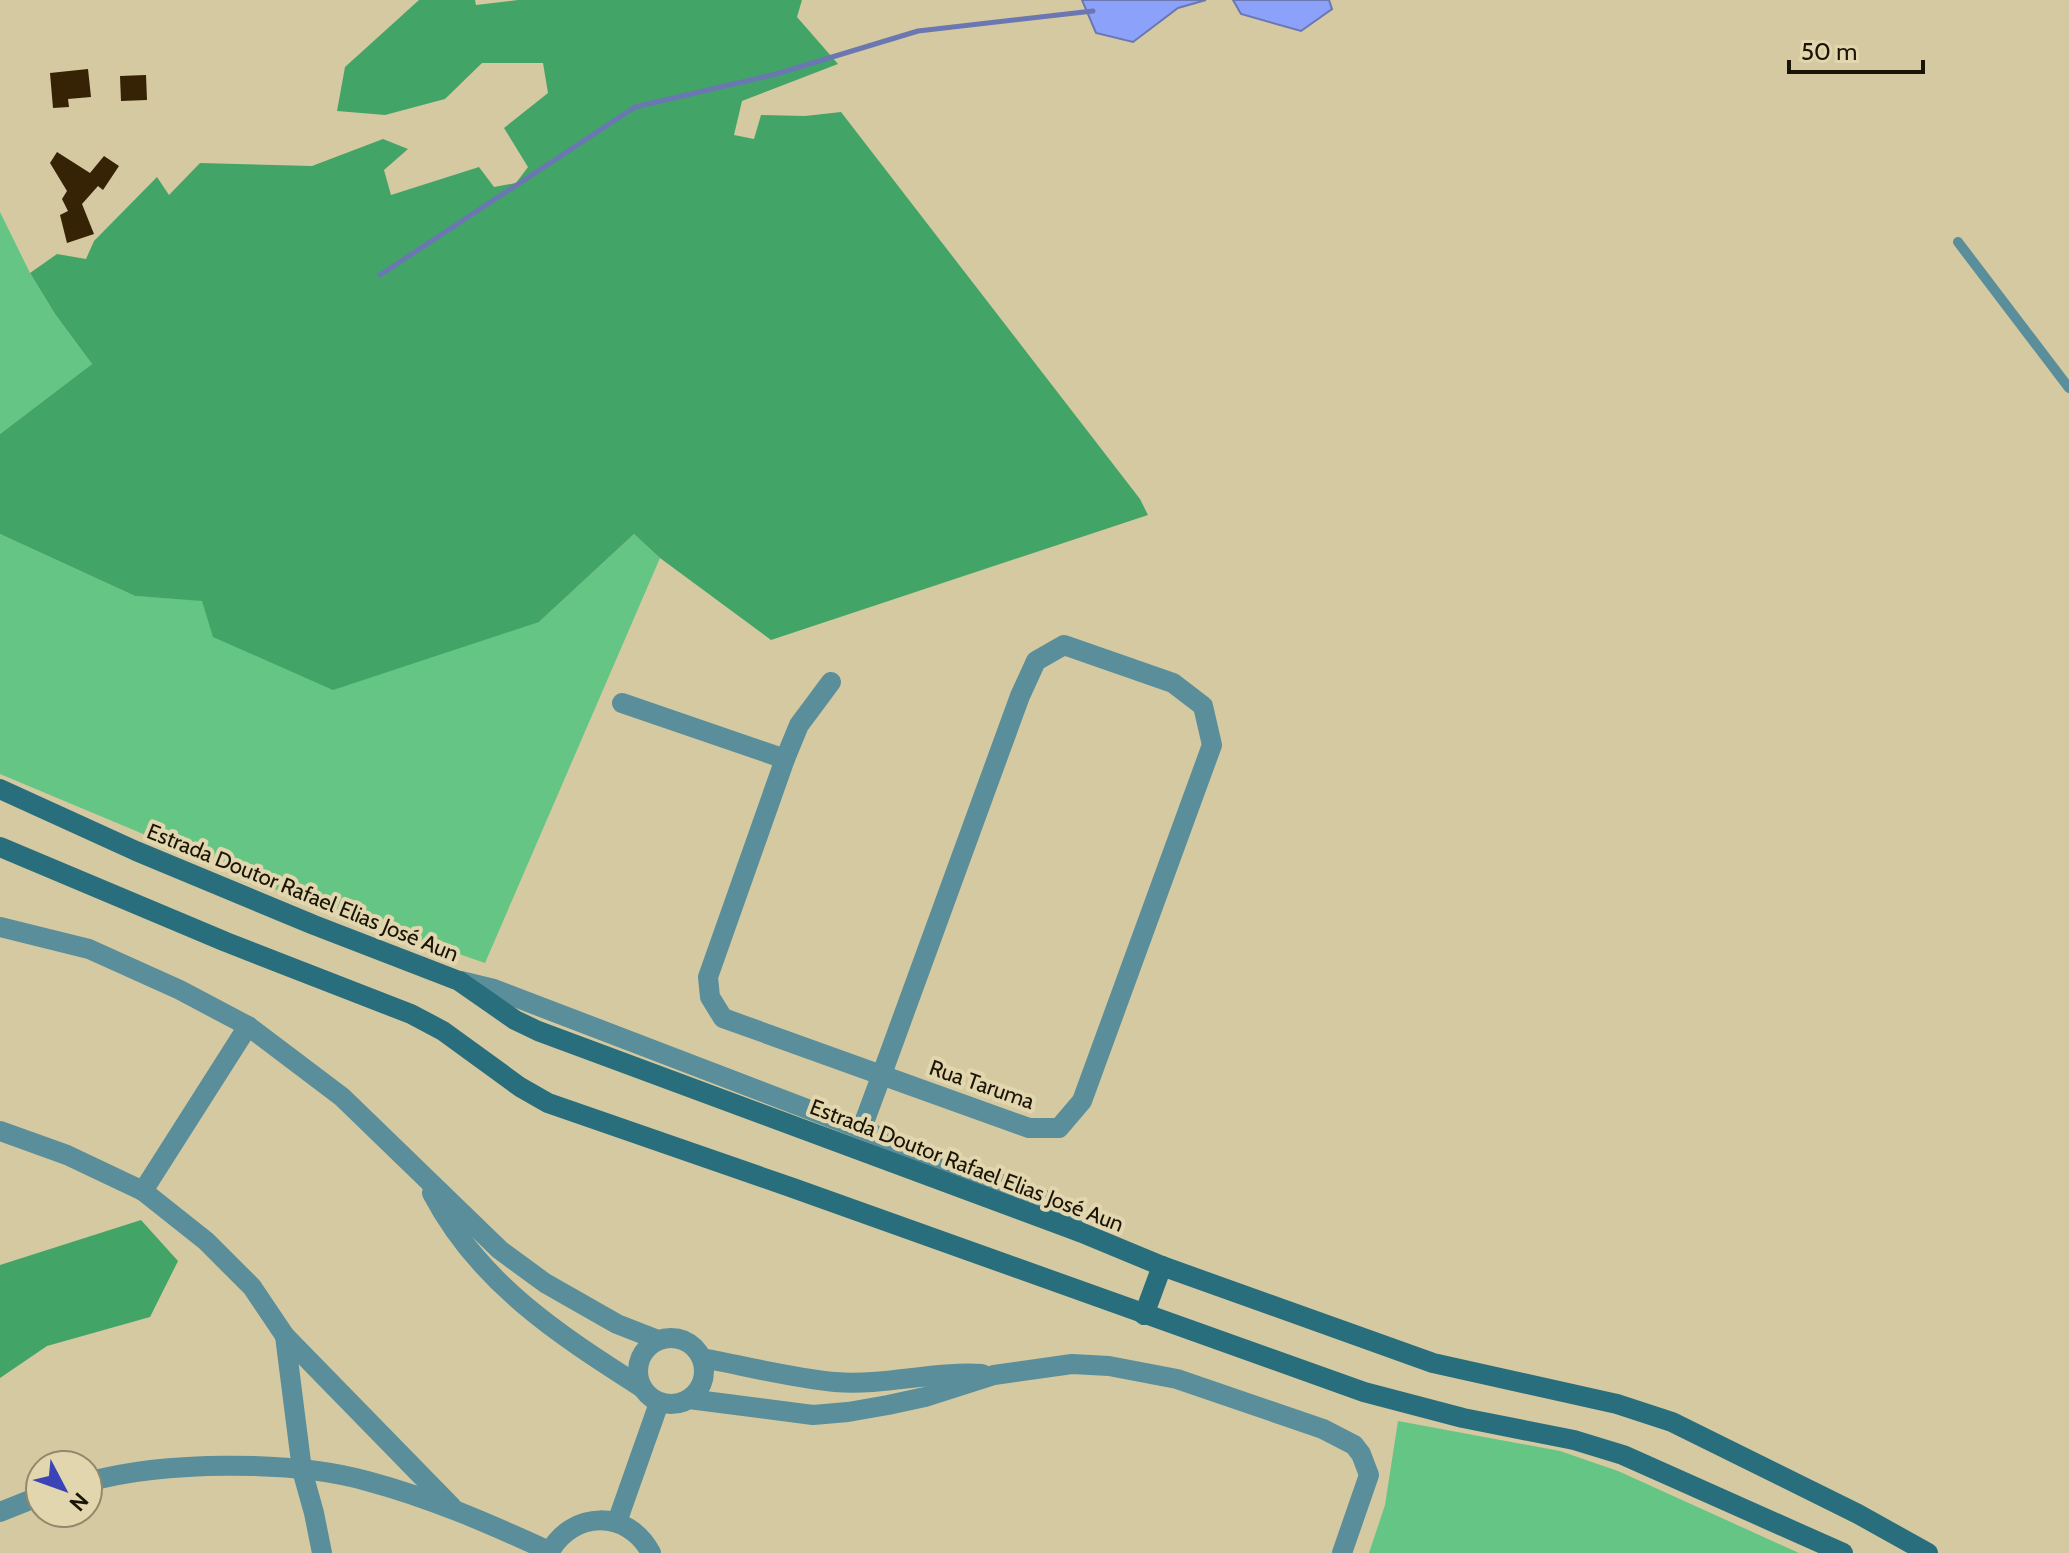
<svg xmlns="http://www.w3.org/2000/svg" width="2069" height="1553" font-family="Cabin,sans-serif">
<rect width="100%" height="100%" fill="#d5c9a1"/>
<g fill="#64c585">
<path d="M 0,212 L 30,273 L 55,314 L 92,364 L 0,434 Z"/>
<path d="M 0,534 L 135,596 L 539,622 L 634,534 L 660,558 L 485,963 L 291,896 L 0,774 Z"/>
<path d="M 1398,1421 L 1560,1451 L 1618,1471 L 1799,1553 L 1369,1553 L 1385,1505 Z"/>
</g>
<g fill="#42a567">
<path d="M 419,0 L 475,0 L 476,5 L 518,0 L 802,0 L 797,17 L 838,64 L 742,101 L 734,135 L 754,139 L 761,115 L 805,116 L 841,112 L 1140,499 L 1148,515 L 771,640 L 660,558 L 634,534 L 539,622 L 333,690 L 213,637 L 202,601 L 135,596 L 0,534 L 0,434 L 92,364 L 55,314 L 30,273 L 57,254 L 86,259 L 94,241 L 157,177 L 169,195 L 200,163 L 312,166 L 383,139 L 408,149 L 384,170 L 391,195 L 479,167 L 494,187 L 516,183 L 528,167 L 504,128 L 548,93 L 543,63 L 482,63 L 445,99 L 385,115 L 337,111 L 345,67 Z"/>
<path d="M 141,1220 L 178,1261 L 150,1317 L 47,1346 L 0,1378 L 0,1265 Z"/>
</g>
<g fill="#8ca1fa" stroke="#6a77b1" stroke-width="2">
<path d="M 1082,0 L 1206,0 L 1178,8 L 1133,42 L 1096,33 Z"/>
<path d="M 1233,0 L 1329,0 L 1332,9 L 1301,31 L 1241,14 Z"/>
</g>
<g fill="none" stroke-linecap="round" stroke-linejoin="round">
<path stroke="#6a77b1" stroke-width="5" d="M 380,275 L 635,107 L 776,74 L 918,31 L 1093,11"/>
</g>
<g fill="#362204">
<path d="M 88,69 L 91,97 L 68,99 L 69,107 L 53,108 L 50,73 Z"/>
<path d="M 146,75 L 147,100 L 121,101 L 120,76 Z"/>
<path d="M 57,152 L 90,173 L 104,156 L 119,166 L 103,190 L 98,186 L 82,204 L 94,234 L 67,243 L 60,215 L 68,211 L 62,199 L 67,191 L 50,163 Z"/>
</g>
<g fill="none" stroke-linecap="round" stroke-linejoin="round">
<path stroke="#598e9a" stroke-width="10" d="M 1958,242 L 2069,388"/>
<g stroke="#598e9a" stroke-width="20">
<path d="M 831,682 L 799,725 L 785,759 L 708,977 L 710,997 L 723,1018 L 1029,1128 L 1059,1128 L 1082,1101 L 1212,745 L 1203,706 L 1173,683 L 1064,645 L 1036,661 L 1020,696 L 882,1074 L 862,1128"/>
<path d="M 622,703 L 785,759"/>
<path d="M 0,927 L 89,949 L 180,990 L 248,1026 L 342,1097 L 500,1250 L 545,1283 L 617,1324 L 658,1340"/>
<path d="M 461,981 L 494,989 L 1045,1200 L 1064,1214 L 1080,1232"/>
<path d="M 0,1131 L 67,1155 L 143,1191 L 206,1241 L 252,1287 L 285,1336 L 452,1507"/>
<path d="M 143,1191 L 248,1026"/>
<path d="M 432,1193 C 479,1283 558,1334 641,1387"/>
<path d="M 285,1336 L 302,1470 L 314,1513 L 322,1553"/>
<circle cx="671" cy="1371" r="33"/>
<path d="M 702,1358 C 746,1366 791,1378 835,1382 C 884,1386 933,1371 982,1374"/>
<path d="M 689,1399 L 813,1415 L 848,1412 L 888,1405 L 925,1397 L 994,1375 L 1072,1364 L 1109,1366 L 1177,1379 L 1323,1429 L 1354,1445 L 1361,1454 L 1369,1475 L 1342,1553"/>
<path d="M 88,1482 C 163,1461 291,1460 367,1481 C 431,1498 490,1524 549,1551"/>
<path d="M 0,1512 L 40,1496"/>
<path d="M 617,1522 L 659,1403"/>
<path d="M 549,1553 C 572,1510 628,1509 651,1553"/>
</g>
<g stroke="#296e7c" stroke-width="20">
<path d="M 0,789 L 136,851 L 314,925 L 459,981 L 515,1020 L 538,1031 L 1080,1232 L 1162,1266 L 1433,1363 L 1617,1404 L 1672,1422 L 1858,1514 L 1928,1553"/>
<path d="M 0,847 L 226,942 L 411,1014 L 443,1031 L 520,1087 L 548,1103 L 793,1188 L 1364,1392 L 1463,1418 L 1574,1440 L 1623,1455 L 1843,1553"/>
<path d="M 1144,1315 L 1162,1266"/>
</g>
</g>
<g text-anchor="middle" stroke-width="8" stroke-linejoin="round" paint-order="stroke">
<g font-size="22" fill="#191406" stroke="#e2d6ae">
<text transform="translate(303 892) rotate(22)" y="8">Estrada Doutor Rafael Elias José Aun</text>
<text transform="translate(982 1084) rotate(19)" y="8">Rua Taruma</text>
<text transform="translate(967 1165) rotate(21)" y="8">Estrada Doutor Rafael Elias José Aun</text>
</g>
</g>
<g transform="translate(64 1489) rotate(131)"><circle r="38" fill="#e2d6ae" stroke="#92886b" stroke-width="2"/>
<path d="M0-6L14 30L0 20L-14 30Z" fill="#3a44b7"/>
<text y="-12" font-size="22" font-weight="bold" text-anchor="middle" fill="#191406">N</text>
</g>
<path d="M1789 60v12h134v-12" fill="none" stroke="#191406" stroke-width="4"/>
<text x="1801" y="60" font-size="24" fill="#191406" stroke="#e2d6ae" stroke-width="6" paint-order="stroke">50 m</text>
</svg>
